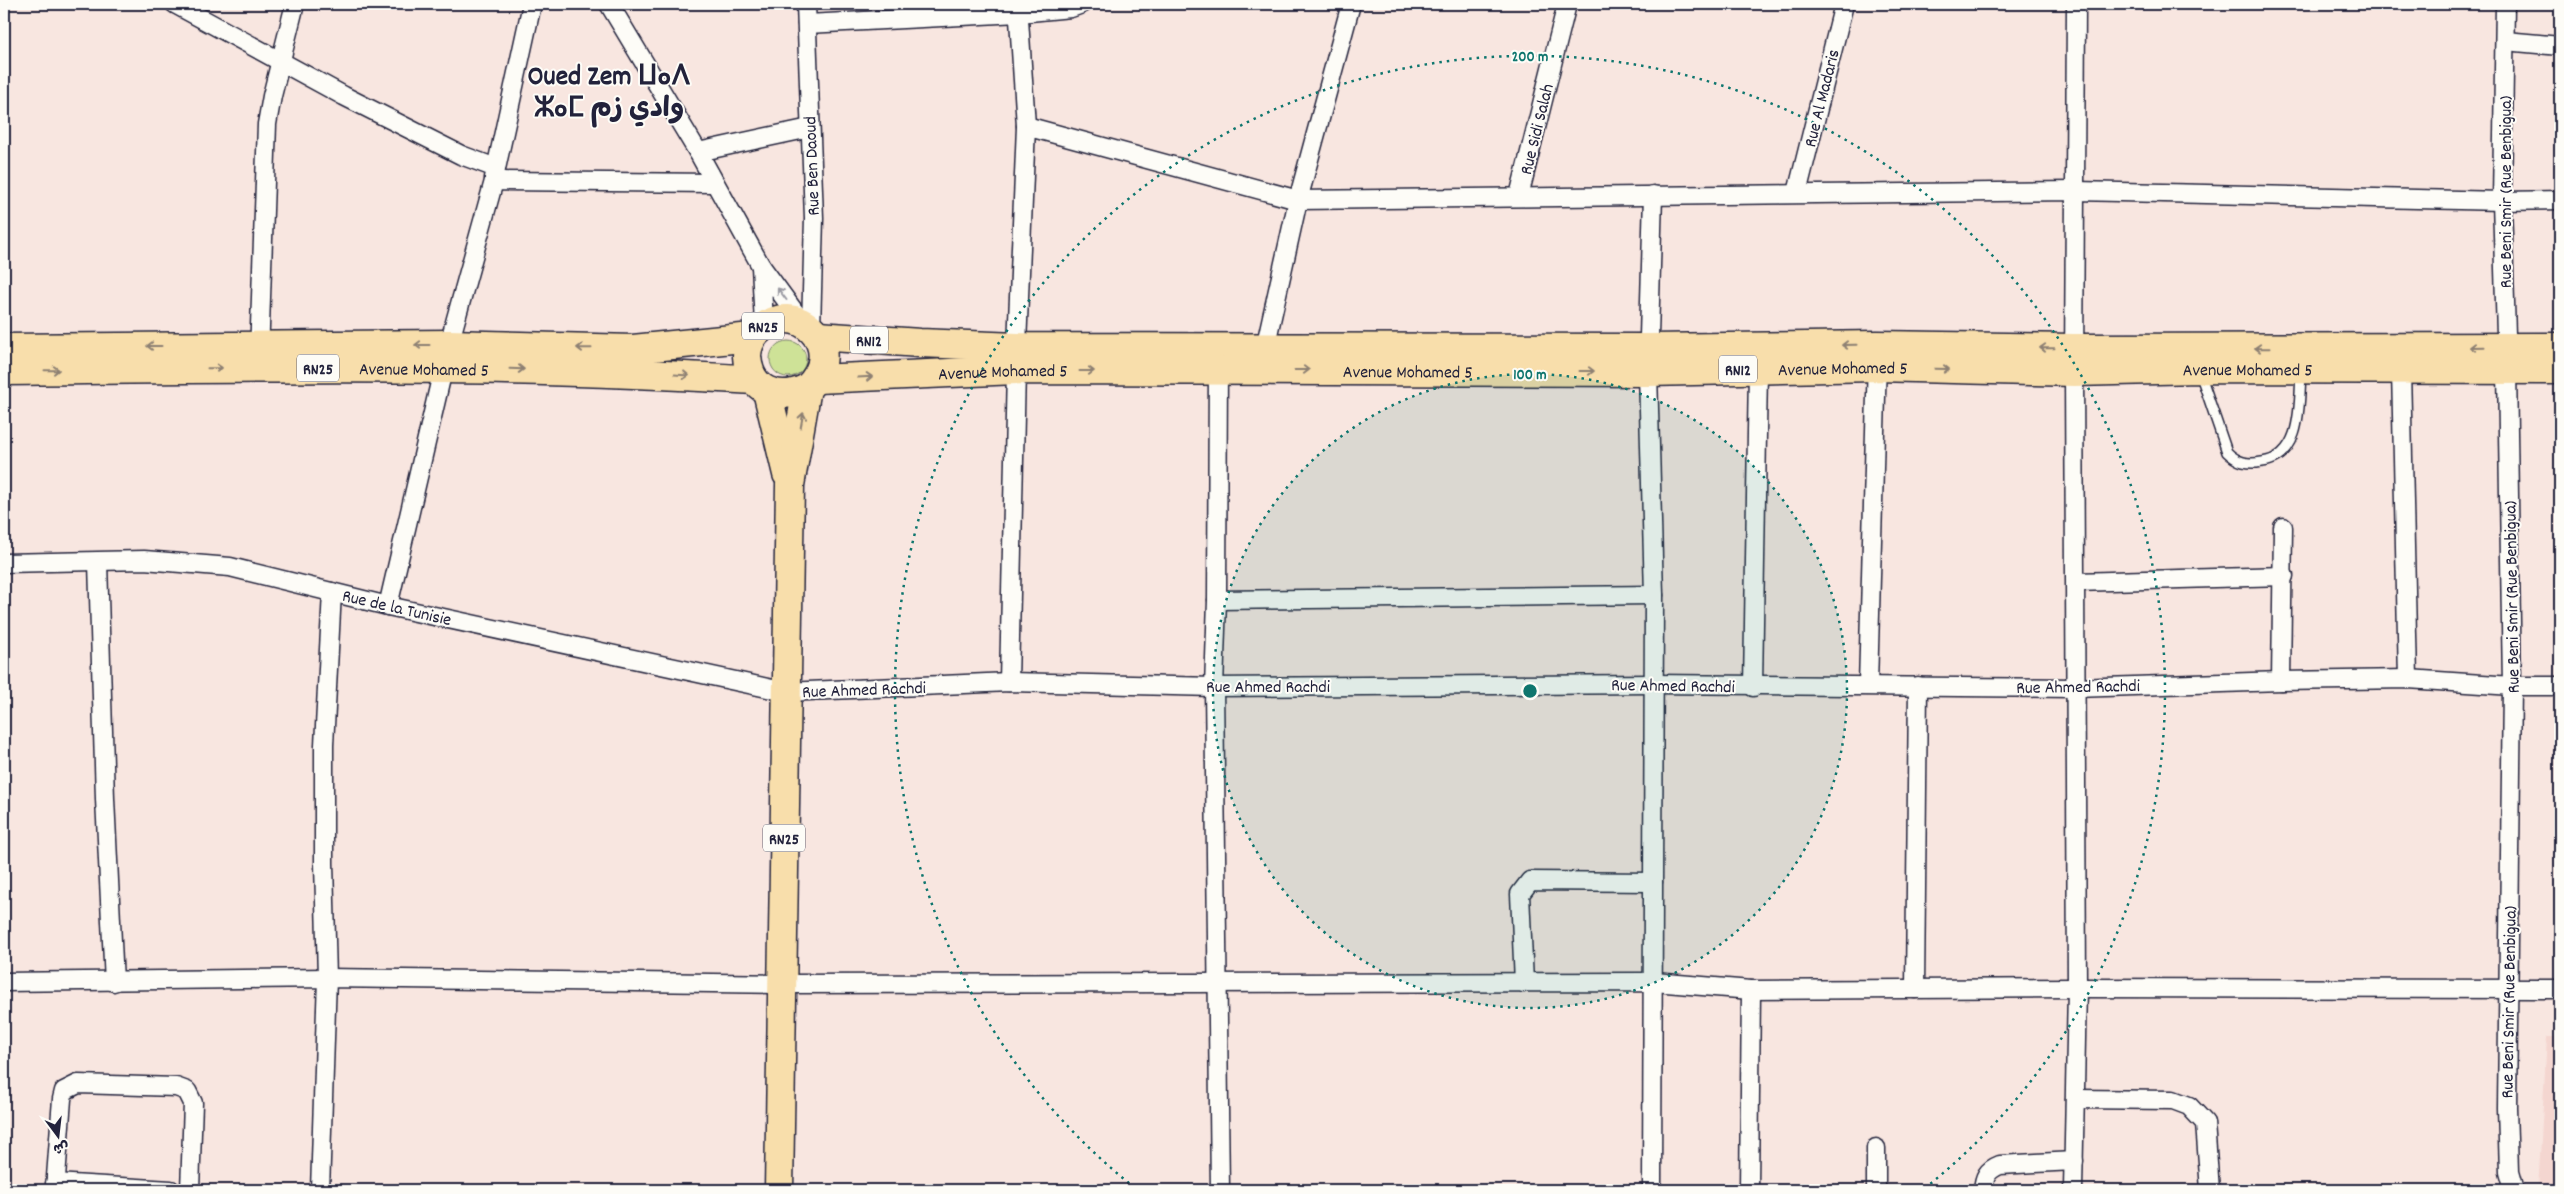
<svg xmlns="http://www.w3.org/2000/svg" width="2564" height="1194" font-family="Dekko,'Playpen Sans Arabic','Noto Sans Tifinagh',sans-serif">
<rect width="100%" height="100%" fill="#f8e6e0"/>
<filter id="ink" filterUnits="userSpaceOnUse"><feTurbulence type="fractalNoise" baseFrequency=".02" numOctaves="2"/><feDisplacementMap in="SourceGraphic" scale="10" xChannelSelector="R" yChannelSelector="G"/><feConvolveMatrix kernelMatrix="1 2 1 2 8 2 1 2 1" color-interpolation-filters="sRGB"/></filter>
<g filter="url(#ink)">
<path fill="#f4d6d0" d="M 2547,1037 L 2560,1037 L 2560,1190 L 2538,1190 Z"/>
<circle fill="#cee297" stroke="#788269" cx="788" cy="359" r="18"/>
<g fill="none" stroke-linecap="round" stroke-linejoin="round">
<g stroke="#22223b" stroke-width="12">
<path id="service" d="M 2200,373 L 2227,452 C 2237,462 2247,465 2262,462 C 2303,457 2299,403 2301,372"/>
</g>
<g stroke="#22223b" stroke-width="21">
<g id="minor">
<path d="M 175,4 L 344,96 L 461,155 L 496,168"/>
<path d="M 609,4 L 698,152 L 761,266 L 802,322"/>
<path d="M 806,4 L 814,218 L 811,328"/>
<path d="M 2505,4 L 2502,201 L 2507,369 L 2512,686 L 2507,1108 L 2509,1172 L 2514,1190"/>
<path d="M 807,24 L 1019,13 L 1071,8 L 1082,4"/>
<path d="M 2505,41 L 2560,46"/>
<path d="M 1026,126 L 1298,200 L 2076,191 L 2502,201 L 2560,200"/>
<path d="M 698,152 L 810,128"/>
<path d="M 494,178 L 532,4"/>
<path d="M 1797,193 L 1844,4"/>
<path d="M 1519,196 L 1567,4"/>
<path d="M 761,266 L 764,324"/>
<path d="M 259,355 L 267,124 L 272,96 L 295,4"/>
<path d="M 1263,357 L 1298,200 L 1351,4"/>
<path d="M 1218,361 L 1217,600 L 1214,687 L 1220,1190"/>
<path d="M 2401,370 L 2408,679"/>
<path d="M 98,562 L 105,799 L 114,982"/>
<path d="M 4,563 L 144,560 L 230,567 L 388,606 L 786,692 L 1009,682 L 1214,687 L 1653,684 L 2075,688 L 2281,681 L 2408,679 L 2512,686 L 2560,686"/>
<path d="M 2076,582 L 2284,576"/>
<path d="M 1217,600 L 1654,595"/>
<path d="M 388,606 L 449,344 L 494,181 L 715,183"/>
<path d="M 2281,681 L 2283,527"/>
<path d="M 1009,682 L 1016,370 L 1026,126 L 1018,4"/>
<path d="M 1868,685 L 1877,359"/>
<path d="M 1753,687 L 1758,369"/>
<path d="M 4,982 L 327,978 L 781,984 L 1654,982 L 1751,990 L 2077,988 L 2560,989"/>
<path d="M 1524,983 L 1520,894 L 1530,881 L 1653,882"/>
<path d="M 1915,989 L 1918,686"/>
<path d="M 2075,1099 L 2173,1100 L 2189,1106 L 2205,1123 L 2210,1190"/>
<path d="M 1876,1148 L 1876,1190"/>
<path d="M 55,1183 L 171,1190"/>
<path d="M 55,1190 L 62,1099 L 64,1091 L 78,1084 L 176,1087 L 187,1091 L 193,1103 L 190,1190"/>
<path d="M 320,1190 L 327,978 L 324,863 L 324,745 L 332,592"/>
<path d="M 1652,1190 L 1654,595 L 1648,372 L 1653,195"/>
<path d="M 1749,1190 L 1751,990"/>
<path d="M 1983,1190 C 1984,1177 1987,1170 2000,1165 L 2074,1161"/>
<path d="M 2073,1190 L 2077,988 L 2074,372 L 2076,4"/>
</g>
</g>
<g stroke="#22223b" stroke-width="31">
<g id="primary">
<path d="M 818,336 L 920,343 L 1017,347 L 1649,348 L 1877,345 L 2074,348 L 2560,347"/>
<path d="M 4,348 L 449,344 L 633,349 L 752,337"/>
<path id="s1" d="M 4,371 C 254,368 504,364 754,380"/>
<path id="s2" d="M 817,379 L 1016,370 L 1648,372 L 1876,367 L 2074,372 L 2199,369 L 2560,370"/>
<path d="M 767,391 L 787,474"/>
<path d="M 779,1190 L 790,485 L 807,388 C 850,348 795,294 757,332 C 751,338 747,348 747,356 C 749,391 778,402 807,388"/>
</g>
</g>
<use href="#service" stroke="#fdfcf7" stroke-width="9"/>
<use href="#minor" stroke="#fdfcf7" stroke-width="18"/>
<use href="#primary" stroke="#f8deab" stroke-width="28"/>
</g>
<defs><path id="oneway-shaft" d="M-6 0H5M1.5-3L5.5 0L1.5 3" fill="none" stroke-width="1.6" stroke-linecap="round" stroke-linejoin="round" transform="scale(1.25)"/></defs>
<use stroke="#9a9aa2" href="#oneway-shaft" transform="translate(782 294) rotate(-127)"/>
<g stroke="#8d8073">
<use href="#oneway-shaft" transform="translate(422 345) rotate(180)"/>
<use href="#oneway-shaft" transform="translate(1849 345) rotate(179)"/>
<use href="#oneway-shaft" transform="translate(154 346) rotate(-180)"/>
<use href="#oneway-shaft" transform="translate(2477 347) rotate(179)"/>
<use href="#oneway-shaft" transform="translate(584 348) rotate(-179)"/>
<use href="#oneway-shaft" transform="translate(2047 348) rotate(-179)"/>
<use href="#oneway-shaft" transform="translate(2262 348) rotate(-179)"/>
<use href="#oneway-shaft" transform="translate(215 368) rotate(-1)"/>
<use href="#oneway-shaft" transform="translate(517 369) rotate(2)"/>
<use href="#oneway-shaft" transform="translate(1942 369) rotate(1)"/>
<use href="#oneway-shaft" transform="translate(52 370) rotate(-1)"/>
<use href="#oneway-shaft" transform="translate(1302 370)"/>
<use href="#oneway-shaft" transform="translate(1087 371)"/>
<use href="#oneway-shaft" transform="translate(1587 371)"/>
<use href="#oneway-shaft" transform="translate(682 375) rotate(4)"/>
<use href="#oneway-shaft" transform="translate(865 377) rotate(-3)"/>
<use href="#oneway-shaft" transform="translate(802 420) rotate(-80)"/>
</g>
</g>
<circle cx="1530" cy="691" r="317" fill="#0f766e" fill-opacity=".12"/>
<g fill="none" stroke="#0f766e" stroke-width="2.5" stroke-dasharray="2.5 5">
<circle cx="1530" cy="691" r="317"/>
<path d="M1135 1188A635 635 0 1 1 1925 1188"/>
</g>
<g text-anchor="middle" stroke-width="4" stroke-linejoin="round" paint-order="stroke">
<g fill="#fdfcf7" stroke="#646373" stroke-width="1">
<rect x="742" y="312.5" width="42" height="27" rx="4"/>
<rect x="850" y="326.5" width="38" height="27" rx="4"/>
<rect x="297" y="354.5" width="42" height="27" rx="4"/>
<rect x="1719" y="355.5" width="38" height="27" rx="4"/>
<rect x="763" y="824.5" width="42" height="27" rx="4"/>
</g>
<g font-size="16" font-weight="bold" fill="#22223b">
<text x="763" y="332">RN25</text>
<text x="869" y="346">RN12</text>
<text x="318" y="374">RN25</text>
<text x="1738" y="375">RN12</text>
<text x="784" y="844">RN25</text>
</g>
<g font-size="18" fill="#22223b" stroke="#fdfcf7">
<text transform="translate(1821 98) rotate(-76)" y="6">Rue Al Madaris</text>
<text transform="translate(1536 129) rotate(-76)" y="6">Rue Sidi Salah</text>
<text transform="translate(811 166) rotate(-92)" y="6">Rue Ben Daoud</text>
<text transform="translate(2505 192) rotate(-90)" y="6">Rue Beni Smir (Rue Benbigua)</text>
<text dy="6" stroke="none"><textPath href="#s1" startOffset="420">Avenue Mohamed 5</textPath></text>
<text dy="6" stroke="none"><textPath href="#s2" startOffset="1026">Avenue Mohamed 5</textPath></text>
<text dy="6" stroke="none"><textPath href="#s2" startOffset="591">Avenue Mohamed 5</textPath></text>
<text dy="6" stroke="none"><textPath href="#s2" startOffset="1431">Avenue Mohamed 5</textPath></text>
<text dy="6" stroke="none"><textPath href="#s2" startOffset="186">Avenue Mohamed 5</textPath></text>
<text transform="translate(2511 597) rotate(-91)" y="6">Rue Beni Smir (Rue Benbigua)</text>
<text transform="translate(397 607) rotate(13)" y="6">Rue de la Tunisie</text>
<text transform="translate(1673 685) rotate(1)" y="6">Rue Ahmed Rachdi</text>
<text x="1268" y="692">Rue Ahmed Rachdi</text>
<text transform="translate(2078 686) rotate(-1)" y="6">Rue Ahmed Rachdi</text>
<text transform="translate(864 689) rotate(-2)" y="6">Rue Ahmed Rachdi</text>
<text transform="translate(2508 1002) rotate(-89)" y="6">Rue Beni Smir (Rue Benbigua)</text>
</g>
<g font-size="28" font-weight="bold" fill="#22223b" stroke="#fdfcf7">
<text x="609" y="84">Oued Zem ⵡⴰⴷ<tspan x="609" dy="32">ⵣⴰⵎ وادي زم</tspan></text>
</g>
</g>
<circle cx="1530" cy="691" r="8" fill="#0f766e" stroke="#fdfcf7" stroke-width="2.5"/>
<g font-size="15" text-anchor="middle" font-weight="bold" fill="#0f766e" stroke="#fdfcf7" stroke-width="4" stroke-linejoin="round" paint-order="stroke">
<text x="1530" y="61">200 m</text>
<text x="1530" y="379">100 m</text>
</g>
<rect width="2564" height="1194" fill="none" stroke="#fdfcf7" stroke-width="20"/>
<rect x="10" y="10" width="2544" height="1174" fill="none" stroke="#22223b" stroke-width="2" filter="url(#ink)"/>
<g transform="translate(58 1136) rotate(165)" stroke="#fdfcf7" stroke-width="4" paint-order="stroke">
<path d="M0-4L9 19L0 12L-9 19Z" fill="#22223b"/>
<text y="-8" font-size="14" font-weight="bold" text-anchor="middle" fill="#22223b">ش</text>
</g>
</svg>
